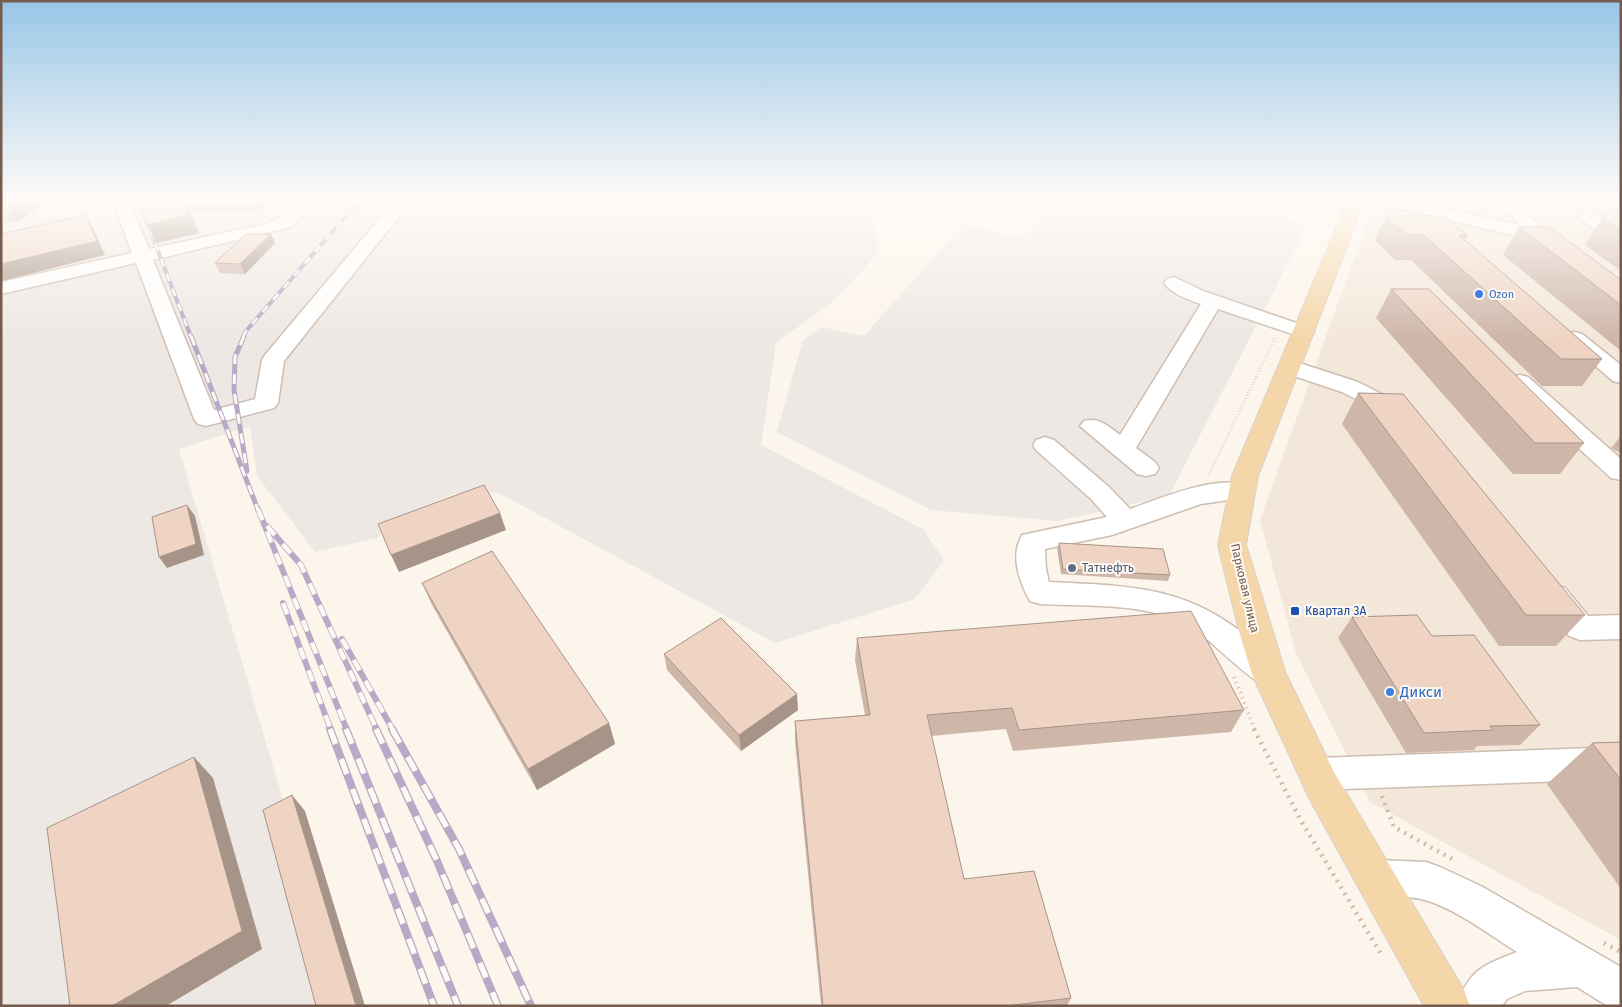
<svg xmlns="http://www.w3.org/2000/svg" width="1622" height="1007" font-family="'Fira Sans',sans-serif">
<rect width="100%" height="100%" fill="#fcf5eb"/>
<path fill="#f3e7da" d="M 1375,200 L 1504,211 L 1605,206 L 1621,215 L 1621,940 L 1370,802 L 1296,653 L 1260,520 Z"/>
<path fill="#fbe7e0" d="M 1375,199 L 1527,199 L 1528,210 L 1504,211 Z"/>
<g fill="#ede8e3">
<path d="M 1,199 L 871,199 L 875,232 L 880,251 L 837,298 L 776,343 L 761,445 L 923,529 L 944,560 L 915,599 L 775,643 L 499,493 L 454,494 L 404,515 L 377,538 L 315,552 L 257,476 L 250,426 L 179,449 L 344,1006 L 1,1006 Z"/>
<path d="M 1057,199 L 1195,199 L 1196,205 L 1309,222 L 1169,496 L 1057,521 L 931,510 L 777,432 L 803,340 L 821,327 L 864,336 L 964,224 L 1022,238 Z"/>
</g>
<g fill="none" stroke-linecap="round" stroke-linejoin="round">
<g stroke="#cebdb1" stroke-width="3">
<g id="minor">
<path d="M 112,199 L 128,199 L 149,249 L 261,225 L 279,219 L 301,199 L 319,199 L 291,227 L 153,260 L 214,410 L 255,399 L 262,360 L 265,355 L 396,199 L 413,199 L 284,361 L 278,403 L 274,408 L 206,426 L 198,424 L 194,419 L 136,263 L 1,294 L 1,282 L 132,253 Z"/>
<path d="M 1371,199 L 1402,199 L 1520,225 L 1493,199 L 1511,199 L 1542,228 L 1550,230 L 1559,239 L 1556,243 L 1550,244 L 1539,239 L 1508,234 L 1373,202 Z"/>
<path d="M 1589,212 L 1595,213 L 1621,231 L 1621,244 L 1615,243 L 1583,221 L 1580,217 L 1583,213 Z"/>
<path d="M 1174,277 L 1203,291 L 1311,328 L 1314,332 L 1311,336 L 1304,338 L 1218,309 L 1136,448 L 1155,462 L 1159,468 L 1155,474 L 1146,476 L 1137,474 L 1080,426 L 1084,421 C 1099,417 1108,426 1120,435 L 1201,304 C 1189,300 1172,294 1164,283 L 1167,279 Z"/>
<path d="M 1575,332 L 1582,334 L 1621,365 L 1621,383 L 1613,381 L 1568,342 L 1565,338 L 1568,334 Z"/>
<path d="M 1290,360 L 1358,382 L 1403,405 L 1407,410 L 1403,415 L 1395,417 L 1387,415 L 1342,392 L 1282,372 L 1279,367 L 1282,362 Z"/>
<path d="M 1520,375 L 1528,377 L 1621,459 L 1621,480 L 1611,478 L 1512,387 L 1509,382 L 1512,377 Z"/>
<path d="M 1045,437 L 1054,440 L 1109,487 L 1130,509 C 1164,497 1214,475 1250,485 L 1254,491 L 1250,497 L 1201,504 L 1112,535 L 1045,549 L 1046,569 L 1049,582 C 1129,586 1186,585 1250,639 C 1263,650 1277,659 1285,674 L 1280,683 C 1277,684 1272,687 1269,687 C 1257,687 1211,641 1197,631 C 1153,601 1091,607 1040,604 L 1030,601 C 1019,581 1010,556 1022,535 L 1107,517 L 1091,499 L 1036,450 L 1033,445 L 1036,440 Z"/>
<path d="M 1555,585 L 1565,588 L 1588,616 L 1621,615 L 1621,639 L 1580,640 L 1569,636 L 1540,596 L 1545,588 Z"/>
<path d="M 1621,747 L 1621,779 L 1317,790 L 1305,785 L 1300,774 L 1305,763 L 1317,758 Z"/>
<path d="M 1377,860 L 1426,862 L 1440,867 L 1481,886 L 1621,967 L 1621,1006 L 1606,1005 L 1577,987 L 1525,991 L 1507,999 L 1502,1006 L 1456,1006 C 1471,968 1482,966 1517,952 C 1490,935 1456,909 1425,900 C 1405,894 1385,901 1363,892 L 1358,879 L 1363,866 Z"/>
</g>
</g>
<g stroke="#d9d1ce" stroke-width="2">
<path id="major" d="M 1344,199 L 1362,199 L 1355,226 L 1258,476 L 1246,545 L 1286,674 L 1335,774 L 1464,990 L 1470,1006 L 1424,1006 L 1309,798 L 1252,674 L 1240,635 L 1218,545 L 1232,476 L 1337,226 Z"/>
</g>
<path stroke="#d5b7a7" stroke-width="2.5" stroke-dasharray="0.5 2.5" stroke-linecap="butt" d="M 1209,474 L 1275,338"/>
<path stroke="#d5b7a7" stroke-width="4" stroke-dasharray="1 4.5" stroke-linecap="butt" d="M 1234,677 L 1255,730"/>
<g stroke="#d5b7a7" stroke-width="4.5" stroke-dasharray="2 5.5" stroke-linecap="butt">
<path d="M 1254,729 L 1300,819 L 1381,954"/>
<path d="M 1382,796 L 1394,827 L 1454,860"/>
<path d="M 1604,943 L 1621,952"/>
</g>
<use href="#minor" fill="#fff" fill-rule="evenodd"/>
<use href="#major" fill="#f5d6a8" fill-rule="evenodd"/>
<g stroke="#b8a9c6" stroke-width="4">
<g id="rail-far3">
<path d="M 138,199 L 191,337"/>
<path d="M 243,337 L 246,331 L 361,199"/>
</g>
</g>
<g stroke="#b8a9c6" stroke-width="5">
<g id="rail-far2">
<path d="M 191,336 L 258,510"/>
<path d="M 244,336 L 235,357 L 234,390 L 247,471"/>
</g>
</g>
<g stroke="#b8a9c6" stroke-width="6">
<g id="rail-far1">
<path d="M 258,509 L 347,730"/>
<path d="M 267,526 L 301,565 L 377,730"/>
<path d="M 283,603 L 331,730"/>
<path d="M 342,639 L 393,730"/>
</g>
</g>
<g stroke="#b8a9c6" stroke-width="8">
<g id="rail">
<path d="M 330,729 L 434,1006"/>
<path d="M 346,729 L 458,1006"/>
<path d="M 376,729 L 437,861 L 498,1006"/>
<path d="M 392,729 L 459,849 L 531,1006"/>
</g>
</g>
<use href="#rail-far3" stroke="#fef9f2" stroke-width="2.5" stroke-dasharray="8" stroke-linecap="butt"/>
<use href="#rail-far2" stroke="#fef9f2" stroke-width="3" stroke-dasharray="10" stroke-linecap="butt"/>
<use href="#rail-far1" stroke="#fef9f2" stroke-width="4.5" stroke-dasharray="12" stroke-linecap="butt"/>
<use href="#rail" stroke="#fef9f2" stroke-width="5.5" stroke-dasharray="16" stroke-linecap="butt"/>
</g>
<g fill="#ceb6a9">
<path d="M 1,199 L 50,199 L 17,222 L 1,223 Z"/>
<path d="M 139,199 L 270,199 L 257,211 L 189,211 L 199,233 L 157,243 L 147,225 Z"/>
<path d="M 1621,212 L 1621,271 L 1585,245 L 1602,218 Z"/>
<path d="M 1386,216 L 1468,236 L 1465,241 L 1602,359 L 1582,386 L 1542,386 L 1411,260 L 1395,260 L 1375,240 Z"/>
<path d="M 1519,227 L 1621,280 L 1621,351 L 1503,255 Z"/>
<path d="M 271,234 L 275,243 L 245,274 L 220,273 L 215,263 Z"/>
<path d="M 1391,289 L 1584,443 L 1560,474 L 1513,474 L 1376,318 Z"/>
<path d="M 1358,393 L 1585,615 L 1556,646 L 1499,646 L 1342,424 Z"/>
<path d="M 1621,436 L 1621,453 L 1611,448 Z"/>
<path d="M 1059,543 L 1170,575 L 1168,581 L 1061,574 L 1057,549 Z"/>
<path d="M 422,583 L 609,723 L 615,744 L 537,790 L 432,605 Z"/>
<path d="M 1352,617 L 1432,636 L 1540,725 L 1520,745 L 1477,746 L 1474,750 L 1406,753 L 1338,638 Z"/>
<path d="M 857,638 L 1244,710 L 1231,732 L 1013,751 L 1006,729 L 931,736 L 964,879 L 1071,998 L 1067,1006 L 821,1006 L 795,742 L 795,721 L 865,715 L 855,660 Z"/>
<path d="M 664,654 L 798,710 L 741,751 L 667,670 Z"/>
<path d="M 1621,742 L 1621,889 L 1547,784 L 1592,743 Z"/>
</g>
<g fill="#a79489">
<path d="M 21,199 L 50,199 L 17,222 L 8,208 Z"/>
<path d="M 184,199 L 199,233 L 157,243 L 147,225 Z"/>
<path d="M 251,199 L 270,199 L 257,211 Z"/>
<path d="M 85,215 L 93,228 L 105,255 L 1,281 L 1,264 Z"/>
<path d="M 271,234 L 275,243 L 245,274 L 240,264 Z"/>
<path d="M 187,505 L 195,516 L 204,555 L 167,568 L 159,557 Z"/>
<path d="M 500,513 L 506,530 L 399,572 L 391,555 Z"/>
<path d="M 797,694 L 798,710 L 741,751 L 739,735 Z"/>
<path d="M 609,723 L 615,744 L 537,790 L 528,769 Z"/>
<path d="M 194,757 L 213,778 L 262,949 L 166,1006 L 112,1006 Z"/>
<path d="M 292,795 L 305,811 L 365,1006 L 356,1006 Z"/>
</g>
<g fill="#efd4c4" stroke="#a79489">
<path d="M 1,199 L 21,199 L 8,208 L 1,208 Z"/>
<path d="M 139,199 L 183,199 L 190,215 L 147,225 Z"/>
<path d="M 1611,206 L 1621,212 L 1621,230 L 1602,218 Z"/>
<path d="M 85,215 L 97,241 L 1,264 L 1,234 Z"/>
<path d="M 1386,216 L 1445,216 L 1468,236 L 1459,235 L 1602,359 L 1561,359 L 1424,235 L 1407,235 Z"/>
<path d="M 1519,227 L 1549,227 L 1621,280 L 1621,305 Z"/>
<path d="M 246,234 L 271,234 L 240,264 L 215,263 Z"/>
<path d="M 1391,289 L 1429,289 L 1584,443 L 1535,443 Z"/>
<path d="M 1358,393 L 1403,394 L 1585,615 L 1526,615 Z"/>
<path d="M 484,485 L 500,513 L 391,555 L 378,524 Z"/>
<path d="M 187,505 L 196,544 L 159,557 L 152,517 Z"/>
<path d="M 1059,543 L 1163,549 L 1170,575 L 1063,569 Z"/>
<path d="M 492,551 L 609,723 L 528,769 L 422,583 Z"/>
<path d="M 1191,611 L 1244,710 L 1019,730 L 1012,708 L 927,715 L 964,879 L 1034,871 L 1071,998 L 1006,1006 L 823,1006 L 795,721 L 870,715 L 857,638 Z"/>
<path d="M 1417,615 L 1432,636 L 1474,635 L 1540,725 L 1490,726 L 1493,730 L 1424,733 L 1352,617 Z"/>
<path d="M 721,618 L 797,694 L 739,735 L 664,654 Z"/>
<path d="M 1621,742 L 1621,780 L 1592,743 Z"/>
<path d="M 194,757 L 242,931 L 112,1006 L 70,1006 L 47,828 Z"/>
<path d="M 292,795 L 356,1006 L 316,1006 L 263,810 Z"/>
</g>
<linearGradient id="sky" x2="0" y2="1"><stop stop-color="#98c6e7"/><stop offset="0.59" stop-color="#fefaf6"/><stop offset="1" stop-color="#fefaf6" stop-opacity="0"/></linearGradient>
<rect width="1622" height="340" fill="url(#sky)"/>
<g fill="#3f7fe0" stroke="#fef9f2" stroke-width="2">
<circle cx="1479" cy="294" r="5"/>
<circle cx="1390" cy="692" r="5"/>
</g>
<circle fill="#5c6f8a" stroke="#fef9f2" stroke-width="2" cx="1072" cy="568" r="5"/>
<rect fill="#1a4fb4" stroke="#fef9f2" stroke-width="2" x="1290" y="606" width="10" height="10" rx="2.5"/>
<g text-anchor="middle" stroke-width="4" stroke-linejoin="round" paint-order="stroke">
<g font-size="11" fill="#366cbe" stroke="#fef9f2" text-anchor="start">
<text x="1489" y="298">Ozon</text>
</g>
<g font-size="12" fill="#4e5e75" stroke="#fef9f2" text-anchor="start">
<text x="1082" y="572">Татнефть</text>
</g>
<g font-size="12" fill="#765c4f" stroke="#fef9f2">
<text transform="translate(1245 588) rotate(77)" y="4">Парковая улица</text>
</g>
<g font-size="12" fill="#164399" stroke="#fef9f2" text-anchor="start">
<text x="1305" y="615">Квартал 3А</text>
</g>
<g font-size="15" fill="#366cbe" stroke="#fef9f2" text-anchor="start">
<text x="1400" y="697">Дикси</text>
</g>
</g>
<rect width="1622" height="1007" fill="none" stroke="#765c4f" stroke-width="5"/>
</svg>
